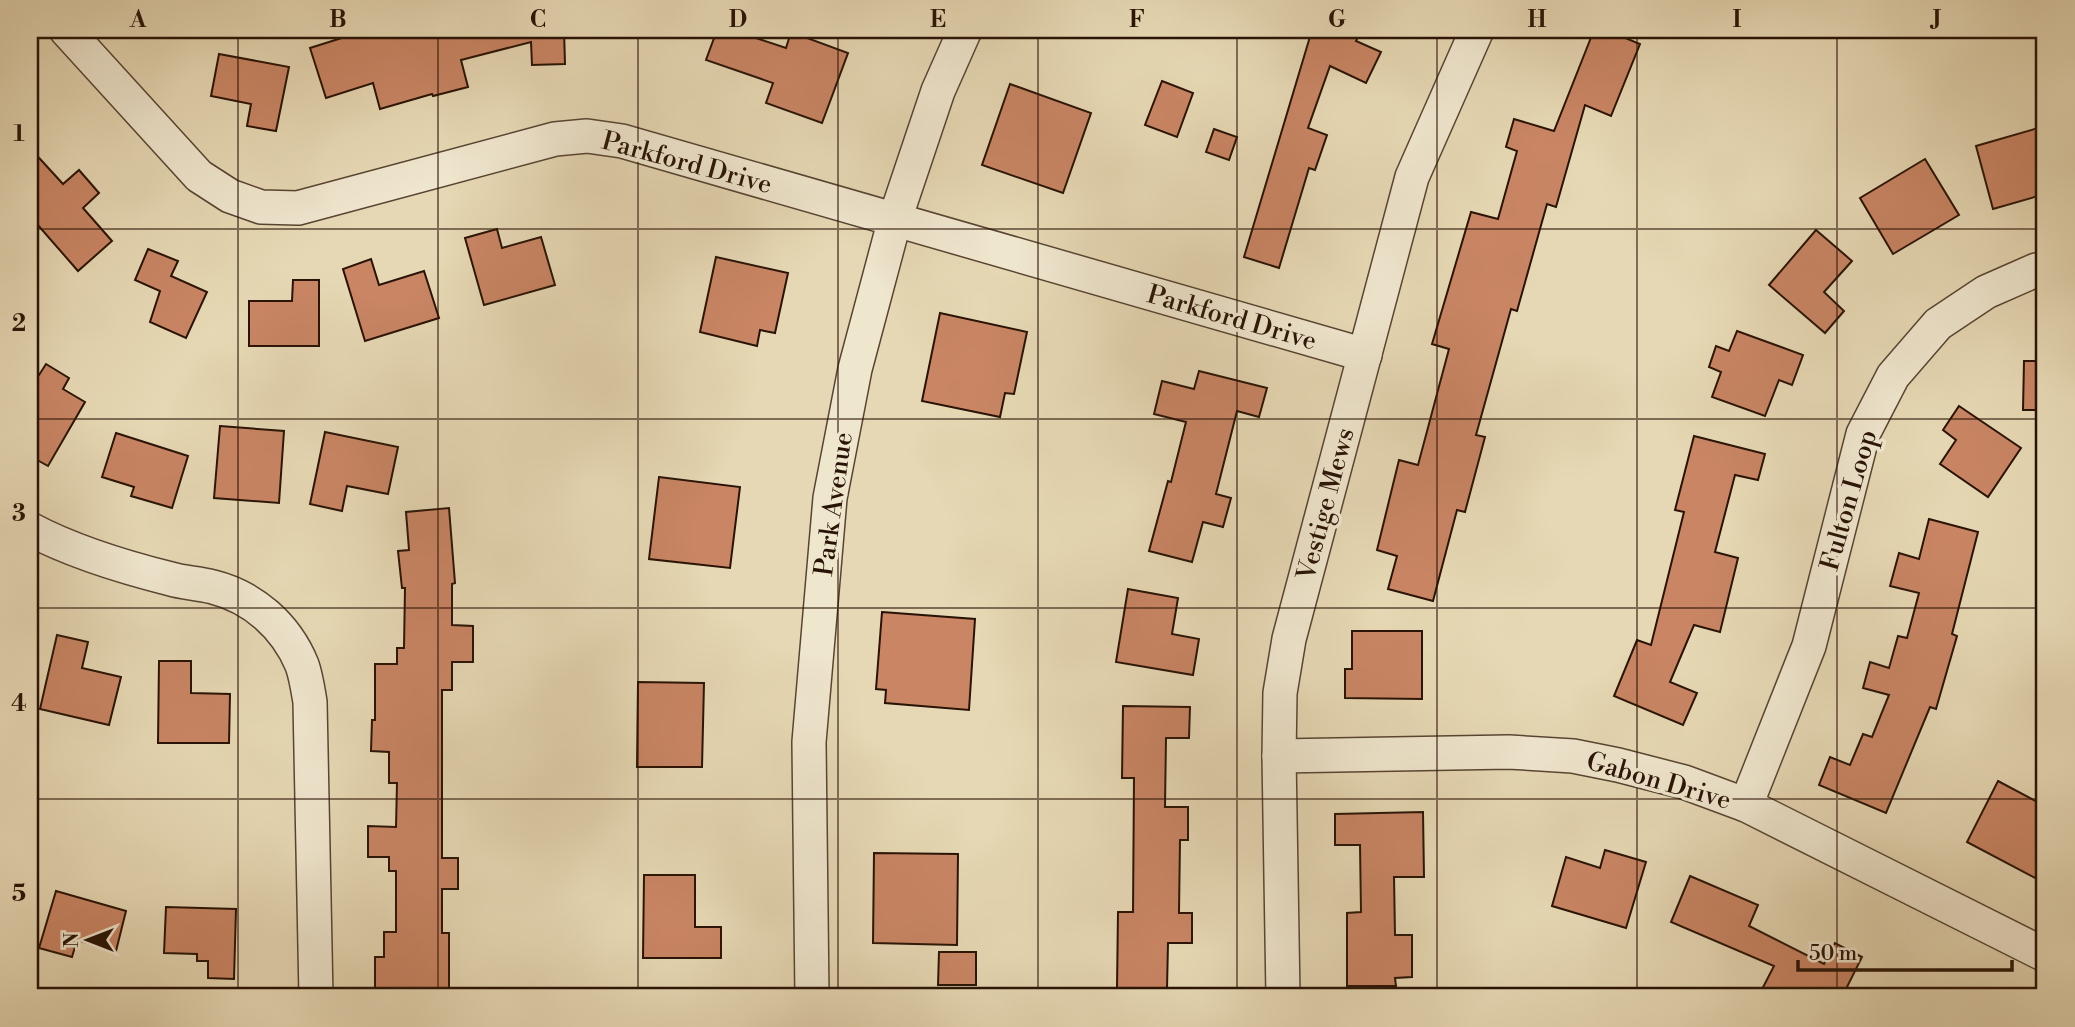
<svg xmlns="http://www.w3.org/2000/svg" width="2075" height="1027" font-family="'Libre Bodoni',serif">
<rect width="100%" height="100%" fill="#e6d8b4"/>
<filter id="stains"><feTurbulence type="fractalNoise" baseFrequency=".00286" numOctaves="4"/><feColorMatrix values="0 0 0 0 .2 0 0 0 0 .09 0 0 0 0 .02 0 0 0 .5 -.17"/></filter>
<radialGradient id="worn" r=".72"><stop offset=".6" stop-color="#630" stop-opacity="0"/><stop offset="1" stop-color="#630" stop-opacity=".3"/></radialGradient>
<g fill="#c98564" stroke="#291306" stroke-width="2">
<path d="M 367,30 L 564,30 L 565,64 L 532,65 L 531,42 L 461,60 L 468,87 L 433,96 L 432,94 L 380,109 L 373,83 L 326,98 L 310,48 Z"/>
<path d="M 717,30 L 732,30 L 786,48 L 791,32 L 848,53 L 822,123 L 766,103 L 773,83 L 706,60 Z"/>
<path d="M 1312,30 L 1361,30 L 1356,41 L 1381,52 L 1366,83 L 1330,66 L 1308,128 L 1327,135 L 1315,170 L 1309,168 L 1279,268 L 1244,257 Z"/>
<path d="M 1594,30 L 1606,30 L 1640,44 L 1611,116 L 1585,105 L 1556,207 L 1547,204 L 1517,311 L 1511,309 L 1476,435 L 1485,437 L 1465,512 L 1457,510 L 1433,601 L 1388,589 L 1397,556 L 1377,550 L 1399,460 L 1418,465 L 1449,349 L 1432,344 L 1471,212 L 1498,219 L 1517,151 L 1506,147 L 1514,119 L 1554,131 Z"/>
<path d="M 219,54 L 289,67 L 276,131 L 247,126 L 251,104 L 211,96 Z"/>
<path d="M 1162,81 L 1193,93 L 1177,137 L 1145,125 Z"/>
<path d="M 1010,84 L 1091,113 L 1063,193 L 982,165 Z"/>
<path d="M 2045,126 L 2045,194 L 1993,209 L 1976,146 Z"/>
<path d="M 1214,129 L 1237,137 L 1229,160 L 1206,152 Z"/>
<path d="M 30,148 L 63,184 L 79,170 L 99,193 L 83,208 L 112,241 L 78,271 L 30,216 Z"/>
<path d="M 1925,159 L 1959,215 L 1893,254 L 1860,198 Z"/>
<path d="M 497,229 L 502,248 L 541,237 L 555,285 L 484,305 L 465,238 Z"/>
<path d="M 1816,230 L 1852,261 L 1824,292 L 1844,311 L 1825,333 L 1769,285 Z"/>
<path d="M 148,249 L 178,261 L 171,276 L 207,292 L 186,338 L 150,322 L 160,291 L 135,280 Z"/>
<path d="M 716,257 L 788,273 L 775,333 L 760,330 L 757,346 L 700,332 Z"/>
<path d="M 371,259 L 379,285 L 424,271 L 439,318 L 365,341 L 343,269 Z"/>
<path d="M 293,280 L 319,280 L 319,346 L 249,346 L 249,301 L 292,301 Z"/>
<path d="M 940,313 L 1027,332 L 1014,394 L 1005,393 L 1000,417 L 922,401 Z"/>
<path d="M 1737,331 L 1803,355 L 1792,385 L 1779,380 L 1765,416 L 1712,397 L 1721,372 L 1709,367 L 1716,346 L 1729,351 Z"/>
<path d="M 2024,361 L 2045,361 L 2045,410 L 2023,410 Z"/>
<path d="M 46,364 L 69,378 L 63,389 L 85,402 L 48,466 L 30,456 L 30,370 L 39,375 Z"/>
<path d="M 1199,371 L 1267,388 L 1259,417 L 1237,411 L 1216,494 L 1231,498 L 1223,527 L 1203,522 L 1192,562 L 1149,551 L 1168,481 L 1171,482 L 1186,422 L 1154,414 L 1162,381 L 1194,389 Z"/>
<path d="M 1959,406 L 2021,448 L 1988,497 L 1940,464 L 1956,440 L 1943,430 Z"/>
<path d="M 220,426 L 284,431 L 279,503 L 214,498 Z"/>
<path d="M 325,432 L 398,447 L 388,494 L 347,486 L 342,511 L 310,504 Z"/>
<path d="M 116,433 L 188,456 L 172,508 L 131,496 L 134,487 L 102,477 Z"/>
<path d="M 1694,436 L 1765,454 L 1758,480 L 1735,475 L 1715,552 L 1738,558 L 1720,632 L 1694,625 L 1670,682 L 1697,693 L 1683,725 L 1614,696 L 1637,640 L 1651,645 L 1684,512 L 1675,510 Z"/>
<path d="M 659,477 L 740,487 L 730,568 L 649,559 Z"/>
<path d="M 449,508 L 455,583 L 452,584 L 452,625 L 473,626 L 473,662 L 452,662 L 452,690 L 442,690 L 442,858 L 458,858 L 458,889 L 442,889 L 442,933 L 449,933 L 449,990 L 375,990 L 375,957 L 384,957 L 384,932 L 396,932 L 396,871 L 389,871 L 389,857 L 368,857 L 368,826 L 396,827 L 397,783 L 389,783 L 389,752 L 371,751 L 372,720 L 375,720 L 375,664 L 397,664 L 397,648 L 404,648 L 405,588 L 402,588 L 398,551 L 409,550 L 406,512 Z"/>
<path d="M 1929,519 L 1978,532 L 1952,634 L 1957,636 L 1936,709 L 1930,707 L 1886,813 L 1819,785 L 1830,757 L 1850,765 L 1863,734 L 1872,737 L 1889,695 L 1863,688 L 1870,662 L 1889,668 L 1898,636 L 1907,638 L 1919,593 L 1890,586 L 1899,553 L 1919,559 Z"/>
<path d="M 1128,589 L 1178,598 L 1172,634 L 1199,639 L 1193,675 L 1116,662 Z"/>
<path d="M 882,612 L 975,619 L 969,710 L 885,703 L 886,690 L 876,689 Z"/>
<path d="M 1352,631 L 1422,631 L 1422,699 L 1345,698 L 1345,669 L 1352,669 Z"/>
<path d="M 57,635 L 88,642 L 82,668 L 121,677 L 109,725 L 40,709 Z"/>
<path d="M 159,661 L 191,661 L 191,693 L 230,694 L 229,743 L 158,743 Z"/>
<path d="M 638,682 L 704,683 L 702,767 L 637,767 Z"/>
<path d="M 1123,706 L 1190,707 L 1189,738 L 1166,738 L 1165,807 L 1188,807 L 1188,840 L 1180,840 L 1179,913 L 1192,913 L 1192,943 L 1168,943 L 1167,989 L 1117,988 L 1118,912 L 1133,912 L 1134,778 L 1122,778 Z"/>
<path d="M 1998,781 L 2045,806 L 2045,858 L 2035,878 L 1967,842 Z"/>
<path d="M 1423,812 L 1424,877 L 1394,877 L 1395,935 L 1412,935 L 1412,977 L 1395,978 L 1396,986 L 1347,986 L 1347,913 L 1361,912 L 1360,845 L 1335,845 L 1335,814 Z"/>
<path d="M 1605,850 L 1646,862 L 1626,928 L 1552,906 L 1566,857 L 1600,868 Z"/>
<path d="M 874,853 L 958,854 L 957,945 L 873,943 Z"/>
<path d="M 644,875 L 695,875 L 695,927 L 721,927 L 721,958 L 643,958 Z"/>
<path d="M 1690,876 L 1758,905 L 1749,926 L 1824,964 L 1835,943 L 1862,957 L 1842,997 L 1758,997 L 1774,966 L 1671,922 Z"/>
<path d="M 56,891 L 126,911 L 116,951 L 77,940 L 72,957 L 39,948 Z"/>
<path d="M 166,907 L 236,909 L 234,979 L 208,978 L 208,961 L 197,961 L 197,954 L 164,953 Z"/>
<path d="M 939,952 L 976,952 L 976,985 L 938,985 Z"/>
</g>
<g fill="none" stroke-linecap="round" stroke-linejoin="round">
<g stroke="#584432" stroke-width="36">
<g id="minor">
<path d="M 66,30 L 199,176 L 230,196 L 261,207 L 298,208 L 555,139 L 587,136 L 622,141 L 1365,355"/>
<path d="M 30,529 C 73,552 123,567 171,579 C 184,583 199,583 213,587 C 253,597 286,626 302,665 C 306,676 308,690 310,702 L 316,997"/>
<path d="M 1279,756 L 1509,752 L 1573,756 L 1618,765 L 1684,782 L 1746,805 L 2045,955"/>
<path d="M 1746,805 L 1809,646 L 1863,434 L 1893,376 L 1938,324 L 1986,292 L 2036,270 L 2045,268"/>
<path d="M 812,997 L 809,742 L 830,498 L 855,369 L 895,219 L 938,91 L 965,30"/>
<path d="M 1283,997 L 1279,756 L 1280,693 L 1289,639 L 1412,177 L 1477,30"/>
</g>
</g>
<use href="#minor" stroke="#efe6ce" stroke-width="33"/>
</g>
<path fill="none" stroke="#291306" stroke-width="2" stroke-opacity="0.55" d="M 238,30 L 238,997M 438,30 L 438,997M 638,30 L 638,997M 838,30 L 838,997M 1038,30 L 1038,997M 1237,30 L 1237,997M 1437,30 L 1437,997M 1637,30 L 1637,997M 1837,30 L 1837,997M 30,229 L 2045,229M 30,419 L 2045,419M 30,608 L 2045,608M 30,799 L 2045,799"/>
<g text-anchor="middle" stroke-width="7" stroke-linejoin="round" paint-order="stroke">
<g font-size="26" fill="#291306" stroke="#efe6ce">
<text transform="translate(687 162) rotate(15)" y="9">Parkford Drive</text>
<text transform="translate(1232 317) rotate(16)" y="9">Parkford Drive</text>
<text transform="translate(1848 500) rotate(-74)" y="9">Fulton Loop</text>
<text transform="translate(833 504) rotate(-82)" y="9">Park Avenue</text>
<text transform="translate(1325 504) rotate(-75)" y="9">Vestige Mews</text>
<text transform="translate(1659 780) rotate(16)" y="9">Gabon Drive</text>
</g>
</g>
<rect width="2075" height="1027" fill="none" stroke="#e6d8b4" stroke-width="77"/>
<g transform="translate(88 940) rotate(270)" stroke="#efe6ce" stroke-width="5" paint-order="stroke">
<path d="M0-5L12 26L0 18L-12 26Z" fill="#291306"/>
<text y="-10" font-size="19" font-weight="bold" text-anchor="middle" fill="#291306">N</text>
</g>
<path d="M1798 960v10h214v-10" fill="none" stroke="#291306" stroke-width="3.5"/>
<text x="1809" y="960" font-size="21" fill="#291306" stroke="#efe6ce" stroke-width="5" paint-order="stroke">50 m</text>
<rect x="38" y="38" width="1998" height="950" fill="none" stroke="#291306" stroke-width="2.5"/>
<g font-size="23" text-anchor="middle" font-weight="bold" fill="#291306">
<text x="138" y="27">A</text>
<text x="338" y="27">B</text>
<text x="538" y="27">C</text>
<text x="738" y="27">D</text>
<text x="938" y="27">E</text>
<text x="1137" y="27">F</text>
<text x="1337" y="27">G</text>
<text x="1537" y="27">H</text>
<text x="1737" y="27">I</text>
<text x="1937" y="27">J</text>
<text x="19" y="141">1</text>
<text x="19" y="331">2</text>
<text x="19" y="521">3</text>
<text x="19" y="711">4</text>
<text x="19" y="901">5</text>
</g>
<rect width="100%" height="100%" filter="url(#stains)"/>
<rect width="100%" height="100%" fill="url(#worn)"/>
</svg>
